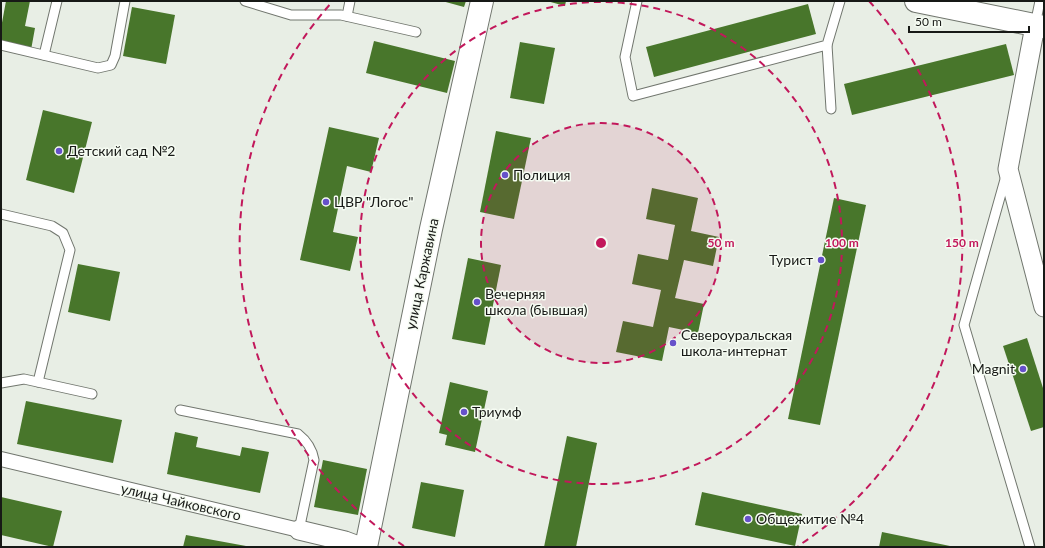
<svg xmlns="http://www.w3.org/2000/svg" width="1045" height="548" font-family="Lato,sans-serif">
<rect width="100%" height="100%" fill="#e8eee5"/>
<g fill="#48762b">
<path d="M 6,1 L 30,1 L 25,26 L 35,28 L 31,50 L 1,44 L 1,28 Z"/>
<path d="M 442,1 L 466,1 L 464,7 Z"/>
<path d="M 547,1 L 566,1 L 565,6 Z"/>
<path d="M 808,4 L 816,34 L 654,77 L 646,47 Z"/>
<path d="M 132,7 L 175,15 L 166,64 L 123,56 Z"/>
<path d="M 374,41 L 455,61 L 447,93 L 366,73 Z"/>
<path d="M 520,42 L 555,48 L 544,104 L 510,98 Z"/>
<path d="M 1006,44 L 1014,75 L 852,115 L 844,84 Z"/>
<path d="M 43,110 L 92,122 L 74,193 L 26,180 Z"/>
<path d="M 329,127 L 379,138 L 371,172 L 347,166 L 333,232 L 358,237 L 350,271 L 300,260 Z"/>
<path d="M 496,131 L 531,138 L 514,219 L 480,212 Z"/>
<path d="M 652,188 L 698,198 L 691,231 L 719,237 L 713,266 L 684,260 L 675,298 L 704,304 L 698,333 L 669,327 L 662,361 L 616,352 L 623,321 L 653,327 L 661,290 L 632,284 L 638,254 L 668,260 L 675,225 L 646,219 Z"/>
<path d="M 834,198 L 866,205 L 820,425 L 788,419 Z"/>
<path d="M 468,258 L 501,265 L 485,345 L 452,339 Z"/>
<path d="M 78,264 L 120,272 L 110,321 L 68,312 Z"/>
<path d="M 1027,338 L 1044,391 L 1044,427 L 1031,431 L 1003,346 Z"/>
<path d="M 450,382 L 488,391 L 475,452 L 445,445 L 447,435 L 439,433 Z"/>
<path d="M 26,401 L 122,420 L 113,463 L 17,444 Z"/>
<path d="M 175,432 L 198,437 L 196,447 L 240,456 L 242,447 L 269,452 L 260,493 L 167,474 Z"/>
<path d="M 567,436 L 597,443 L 576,547 L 544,547 Z"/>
<path d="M 323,460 L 367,469 L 358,515 L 314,507 Z"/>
<path d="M 421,482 L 464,490 L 455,537 L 412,528 Z"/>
<path d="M 702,492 L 802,514 L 795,546 L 695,525 Z"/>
<path d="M 1,497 L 62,511 L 53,547 L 1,535 Z"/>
<path d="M 882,532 L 950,546 L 950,547 L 879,547 Z"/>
<path d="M 186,535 L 246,546 L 246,547 L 183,547 Z"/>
</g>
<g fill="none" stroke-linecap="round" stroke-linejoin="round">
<g stroke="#71766e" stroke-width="11">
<g id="service">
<path d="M 245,1 L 291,15 L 341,15 L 416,32"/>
<path d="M 637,1 L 625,57 L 633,96 L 827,45 L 840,1"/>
<path d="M 347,16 L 350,1"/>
<path d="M 1035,25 L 1040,1"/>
<path d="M 1,45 L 98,68 L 111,65 L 115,56 L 125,1"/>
<path d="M 827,45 L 831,109"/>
<path d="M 44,55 L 57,1"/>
<path d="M 1006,176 L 964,325 L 1030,547"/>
<path d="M 1,214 L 52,226 L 63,233 L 70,250 L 38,382"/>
<path d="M 1,383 L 24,379 L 92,394"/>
<path d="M 180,410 L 298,434 C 307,441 312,448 314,460 L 299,530"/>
</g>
</g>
<g stroke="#71766e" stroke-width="16">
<path id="pedestrian" d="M 1,459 L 299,530"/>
</g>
<g stroke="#71766e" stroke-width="21">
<g id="minor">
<path d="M 1035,26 L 1008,169 L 1044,307"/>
<path d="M 299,530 L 345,541 L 361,547"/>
</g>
</g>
<g stroke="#71766e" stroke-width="24">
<g id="tertiary">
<path d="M 916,1 L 1044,27"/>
<path d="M 366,547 L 431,229 L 482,1"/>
</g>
</g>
<use href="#service" stroke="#fff" stroke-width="9"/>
<use href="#pedestrian" stroke="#fff" stroke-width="14"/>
<use href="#minor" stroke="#fff" stroke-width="19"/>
<use href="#tertiary" stroke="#fff" stroke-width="22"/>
</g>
<circle cx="601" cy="243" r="120" fill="#c2185b" fill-opacity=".12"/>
<g fill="none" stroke="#c2185b" stroke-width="2" stroke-dasharray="7 5">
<circle cx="601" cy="243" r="120"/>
<circle cx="601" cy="243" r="241"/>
<path d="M404 546A361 361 0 0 1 333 1M869 1A361 361 0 0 1 798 546"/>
</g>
<g fill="#6651ca" stroke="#f5fbf2" stroke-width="1.5">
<circle cx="59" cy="151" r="4"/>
<circle cx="505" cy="175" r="4"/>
<circle cx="326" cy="202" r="4"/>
<circle cx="821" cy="260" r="4"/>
<circle cx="477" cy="302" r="4"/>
<circle cx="673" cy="343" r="4"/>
<circle cx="1023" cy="369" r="4"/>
<circle cx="464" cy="412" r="4"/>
<circle cx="748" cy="519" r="4"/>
</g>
<g text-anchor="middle" stroke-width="3" stroke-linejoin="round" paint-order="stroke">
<g font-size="14" fill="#171916" stroke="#f5fbf2" text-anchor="start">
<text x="67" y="156">Детский сад №2</text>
<text x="513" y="180">Полиция</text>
<text x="334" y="207">ЦВР "Логос"</text>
<text x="813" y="265" text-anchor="end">Турист</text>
<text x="485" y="299">Вечерняя<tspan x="485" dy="16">школа (бывшая)</tspan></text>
<text x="681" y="340">Североуральская<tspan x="681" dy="16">школа-интернат</tspan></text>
<text x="1015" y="374" text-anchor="end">Magnit</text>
<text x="472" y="417">Триумф</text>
<text x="756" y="524">Общежитие №4</text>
</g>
<g font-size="14" fill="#171916" stroke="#f5fbf2">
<text transform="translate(422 274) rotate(-78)" y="5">улица Каржавина</text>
<text transform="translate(181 502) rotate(13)" y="5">улица Чайковского</text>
</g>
</g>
<circle cx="601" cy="243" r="6" fill="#c2185b" stroke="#f5fbf2" stroke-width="2"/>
<g font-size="12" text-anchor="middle" font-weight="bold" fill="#c2185b" stroke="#f5fbf2" stroke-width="3" stroke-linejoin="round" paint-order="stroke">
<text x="721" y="247">50 m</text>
<text x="842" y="247">100 m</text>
<text x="962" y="247">150 m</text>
</g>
<rect width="1045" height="548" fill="none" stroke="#171916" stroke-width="4"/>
<path d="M909 26v6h120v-6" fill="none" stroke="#171916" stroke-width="2"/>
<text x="915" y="26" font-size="12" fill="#171916" stroke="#f5fbf2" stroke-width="3" paint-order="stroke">50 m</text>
</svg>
